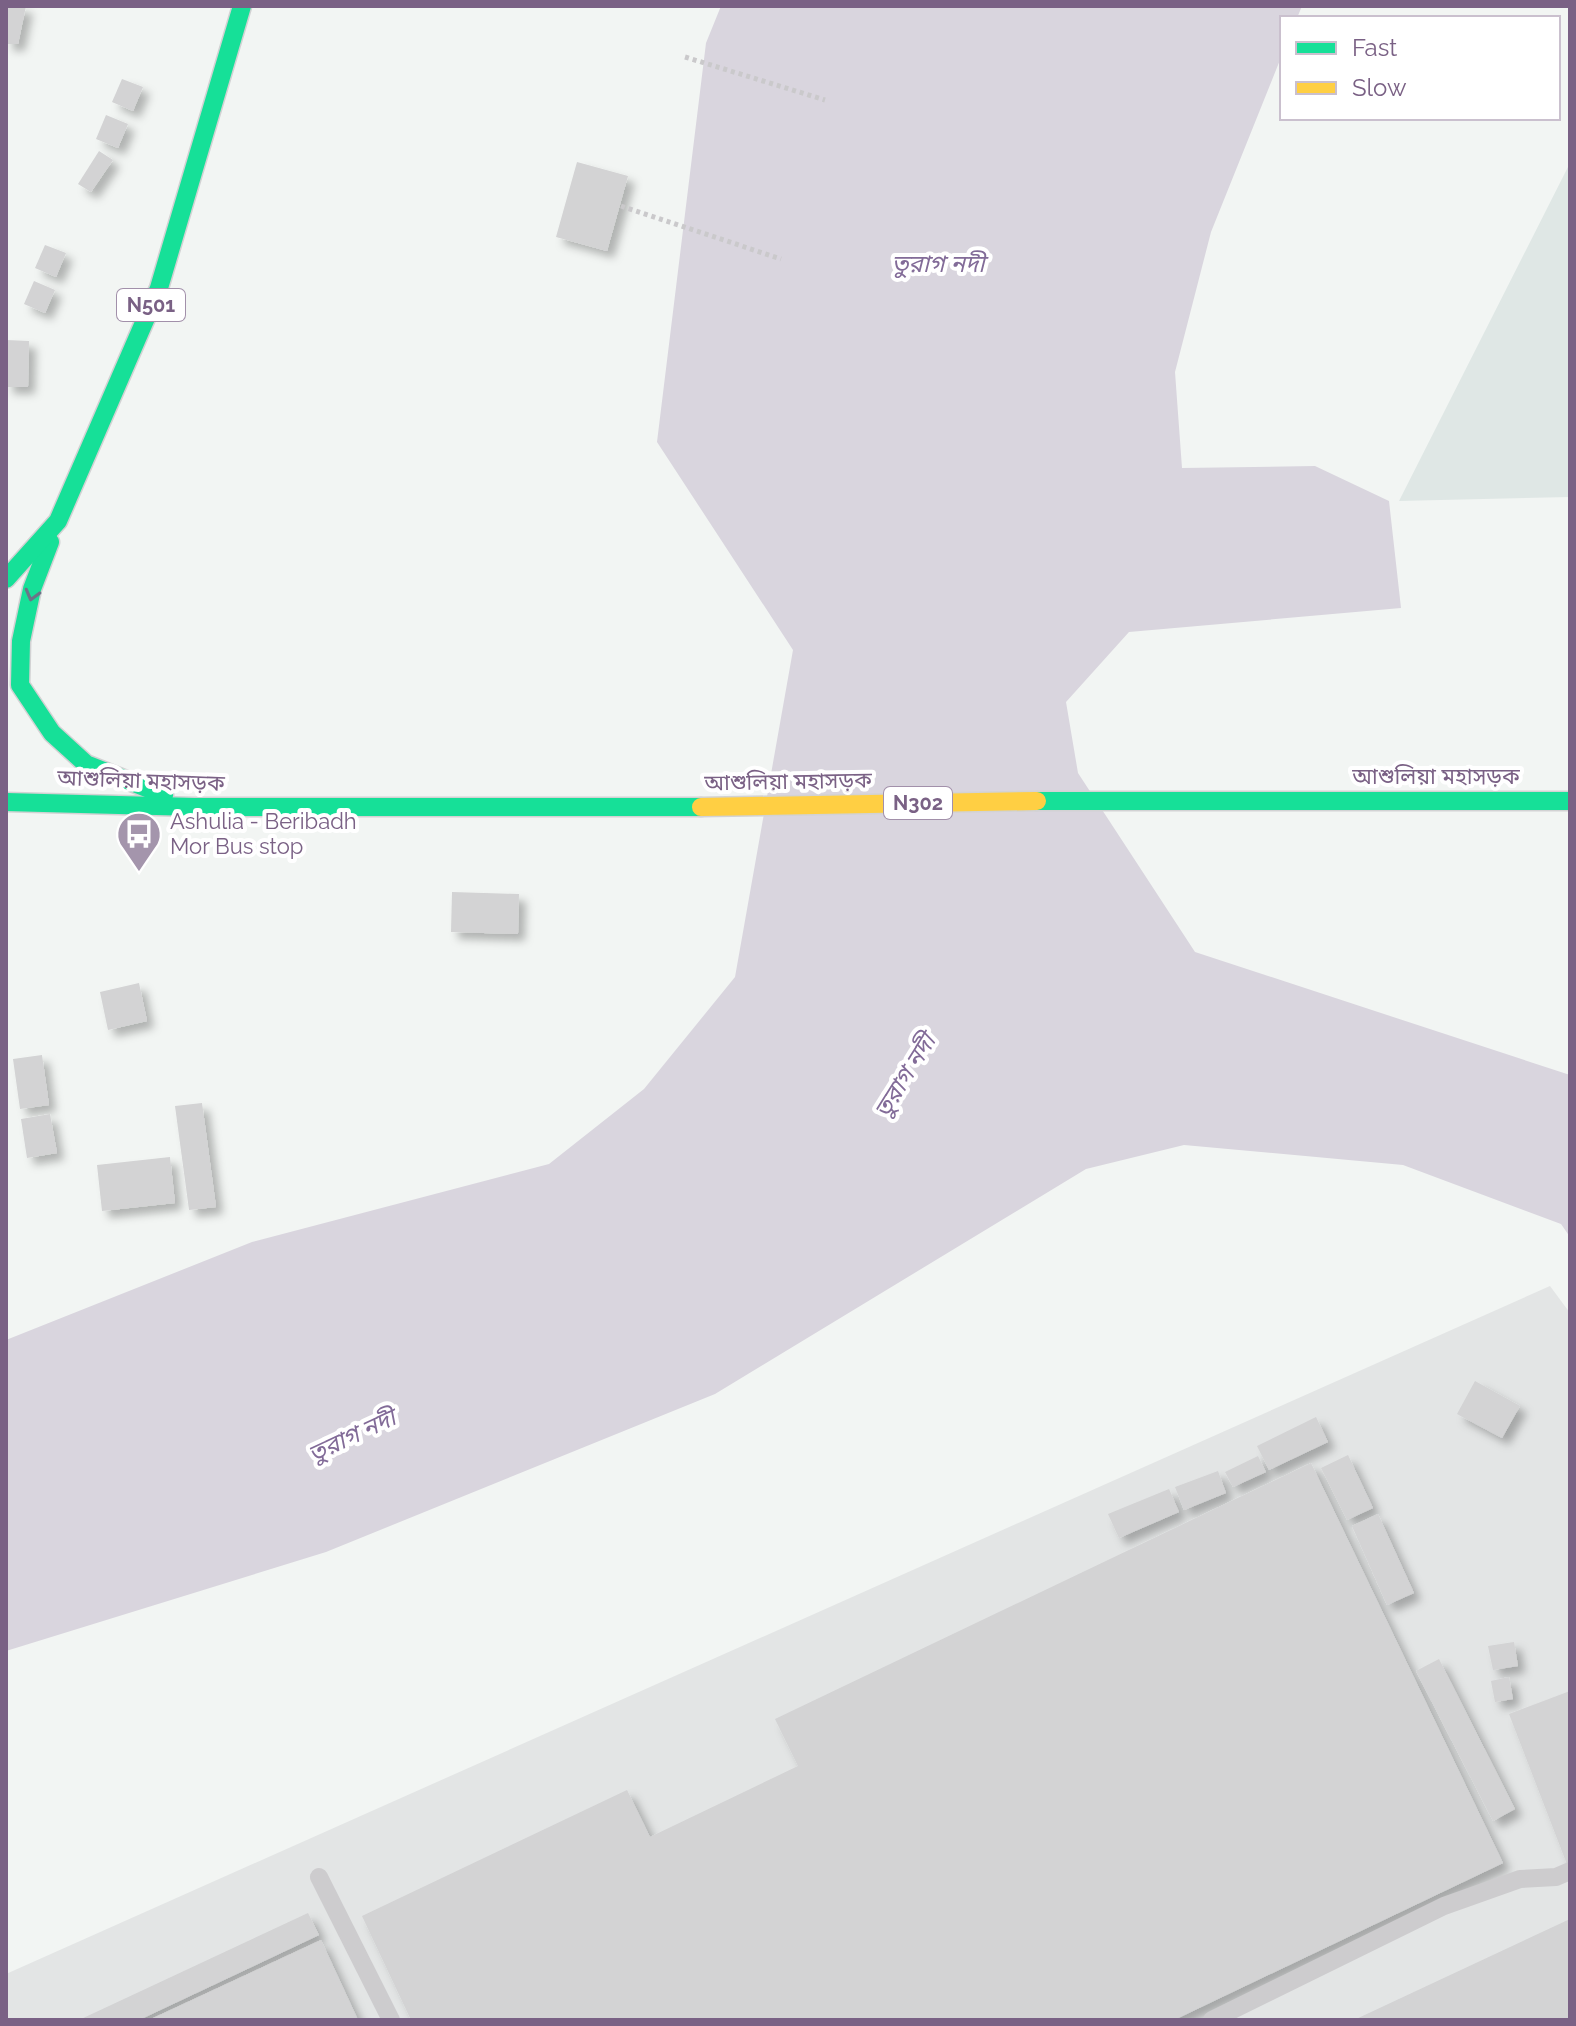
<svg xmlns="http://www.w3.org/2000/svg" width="1576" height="2026" font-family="Raleway,'Noto Sans Bengali',sans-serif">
<defs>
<filter id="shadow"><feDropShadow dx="7" dy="7" stdDeviation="4" flood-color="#0004"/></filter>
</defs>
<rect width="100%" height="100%" fill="#f2f5f3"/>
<path fill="#e3e5e5" d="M 1550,1286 L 1570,1313 L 1570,2020 L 6,2020 L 6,1974 Z"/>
<path fill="#dfe7e5" d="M 1570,163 L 1570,497 L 1398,501 L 1399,501 Z"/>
<path fill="#d9d5de" d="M 721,6 L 1302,6 L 1297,18 L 1282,18 L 1282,55 L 1211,232 L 1175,372 L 1182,468 L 1315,466 L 1389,501 L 1401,608 L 1129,632 L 1066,702 L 1078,773 L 1195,952 L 1570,1075 L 1570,1237 L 1561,1224 L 1403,1165 L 1184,1145 L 1086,1169 L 715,1394 L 326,1552 L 6,1651 L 6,1340 L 252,1242 L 549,1164 L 644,1089 L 735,977 L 793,650 L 657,442 L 706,43 Z"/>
<g fill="#d3d3d4" filter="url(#shadow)">
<path d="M 6,6 L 26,6 L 18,44 L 6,44 Z"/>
<path d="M 122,79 L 143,87 L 133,111 L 112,102 Z"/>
<path d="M 106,115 L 128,124 L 118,148 L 96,139 Z"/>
<path d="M 99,151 L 113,160 L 91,192 L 78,184 Z"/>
<path d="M 577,162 L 628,176 L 607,251 L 556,237 Z"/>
<path d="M 45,245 L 66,253 L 56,277 L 35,268 Z"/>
<path d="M 34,281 L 55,290 L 45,313 L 24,304 Z"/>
<path d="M 6,340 L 29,341 L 28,387 L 6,387 Z"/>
<path d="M 452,892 L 519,894 L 518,934 L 451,932 Z"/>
<path d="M 139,983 L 147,1021 L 108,1030 L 100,992 Z"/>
<path d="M 42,1055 L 49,1105 L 20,1109 L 13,1059 Z"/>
<path d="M 202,1103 L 216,1207 L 189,1210 L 175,1106 Z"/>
<path d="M 50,1114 L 57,1153 L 27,1158 L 21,1119 Z"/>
<path d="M 170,1157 L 175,1203 L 102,1211 L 97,1165 Z"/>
<path d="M 1475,1381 L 1520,1406 L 1502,1438 L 1457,1414 Z"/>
<path d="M 1316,1417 L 1328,1442 L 1269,1470 L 1257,1446 Z"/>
<path d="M 1348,1455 L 1373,1508 L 1347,1520 L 1321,1468 Z"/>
<path d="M 1258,1456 L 1266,1472 L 1233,1487 L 1225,1472 Z"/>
<path d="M 1311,1463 L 1503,1863 L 1174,2020 L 411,2020 L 362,1916 L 627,1790 L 650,1837 L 798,1766 L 775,1719 Z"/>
<path d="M 1218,1471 L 1226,1493 L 1184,1510 L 1175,1487 Z"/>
<path d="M 1169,1489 L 1179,1512 L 1119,1538 L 1108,1514 Z"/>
<path d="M 1378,1514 L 1414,1593 L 1387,1605 L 1352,1526 Z"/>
<path d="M 1514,1642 L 1518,1666 L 1493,1670 L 1488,1646 Z"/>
<path d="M 1439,1659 L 1515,1809 L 1493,1821 L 1416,1671 Z"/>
<path d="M 1509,1677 L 1513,1699 L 1495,1702 L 1491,1681 Z"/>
<path d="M 1570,1691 L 1570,1872 L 1509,1714 Z"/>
<path d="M 308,1913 L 319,1935 L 139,2020 L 79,2020 Z"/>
<path d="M 1570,1919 L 1570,2020 L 1354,2020 Z"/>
<path d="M 321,1940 L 358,2020 L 149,2020 Z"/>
</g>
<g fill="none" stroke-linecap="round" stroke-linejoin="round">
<g stroke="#d2d2d3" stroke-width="21">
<g id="fast">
<path d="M 50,542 L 32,589 L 21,641 L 20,685 L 52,733 L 86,764 L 164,795"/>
<path d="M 6,579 L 58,521 L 159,288 L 242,6"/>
<path d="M 1037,801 L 1570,801"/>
<path d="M 6,802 L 194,807 L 701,807"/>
</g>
</g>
<g stroke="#d2d2d3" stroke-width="21">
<path id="slow" d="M 701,807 L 1037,801"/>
</g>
<g stroke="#cac9cb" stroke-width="5" stroke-dasharray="4 4" stroke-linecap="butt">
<path d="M 685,57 L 825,100"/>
<path d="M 621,206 L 781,259"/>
</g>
<g stroke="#cdccce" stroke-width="18">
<path d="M 319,1877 L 391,2020"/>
<path d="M 1212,2020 L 1444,1906 L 1520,1879 L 1556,1877 L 1570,1871"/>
</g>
<use href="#fast" stroke="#16e098" stroke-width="18"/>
<use href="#slow" stroke="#ffcf43" stroke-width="18"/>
</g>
<defs><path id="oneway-chevron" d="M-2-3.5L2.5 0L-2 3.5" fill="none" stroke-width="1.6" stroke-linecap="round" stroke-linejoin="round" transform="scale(2)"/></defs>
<use stroke="#6b7488" href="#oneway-chevron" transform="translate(32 595) rotate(105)"/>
<defs>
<g id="bus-pin" transform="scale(2.3)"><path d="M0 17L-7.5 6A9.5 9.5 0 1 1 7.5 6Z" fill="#a495ac" stroke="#fff"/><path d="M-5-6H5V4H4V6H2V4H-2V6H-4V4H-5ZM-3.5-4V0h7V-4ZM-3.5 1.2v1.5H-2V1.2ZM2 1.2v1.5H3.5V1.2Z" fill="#fff"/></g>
</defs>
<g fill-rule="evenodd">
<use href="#bus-pin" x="139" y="834"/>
</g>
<g text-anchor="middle" stroke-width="8" stroke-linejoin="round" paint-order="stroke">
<g fill="#fff" stroke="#a290aa" stroke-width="2">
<rect x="117" y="289" width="68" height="32" rx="6"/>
<rect x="884" y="787" width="68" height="32" rx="6"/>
</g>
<g font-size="20" font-weight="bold" fill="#7a6185">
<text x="151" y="312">N501</text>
<text x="918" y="810">N302</text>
</g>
<g font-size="22" fill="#7a6185" stroke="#fff">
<text x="1436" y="784">আশুলিয়া মহাসড়ক</text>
<text transform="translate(141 780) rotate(2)" y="8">আশুলিয়া মহাসড়ক</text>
<text transform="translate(788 781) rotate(-1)" y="8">আশুলিয়া মহাসড়ক</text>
</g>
<g font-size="22" fill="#7a6185" stroke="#fff" text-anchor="start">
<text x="170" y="829">Ashulia - Beribadh<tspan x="170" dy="25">Mor Bus stop</tspan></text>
</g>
<g font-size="24" font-style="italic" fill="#826b98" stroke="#fff">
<text x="938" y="272">তুরাগ নদী</text>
<text transform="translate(905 1076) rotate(-58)" y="8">তুরাগ নদী</text>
<text transform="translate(352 1436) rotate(-25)" y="8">তুরাগ নদী</text>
</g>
</g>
<rect width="1576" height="2026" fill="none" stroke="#7a6185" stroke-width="16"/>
<rect x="1280" y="16" width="280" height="104" fill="#ffffff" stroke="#cac0ce" stroke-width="2"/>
<rect x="1296" y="42" width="40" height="12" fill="#16e098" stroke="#cac0ce" stroke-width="2"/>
<text x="1352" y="56" font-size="24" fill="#7a6185">Fast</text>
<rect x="1296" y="82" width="40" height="12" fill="#ffcf43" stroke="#cac0ce" stroke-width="2"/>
<text x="1352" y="96" font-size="24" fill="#7a6185">Slow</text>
</svg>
